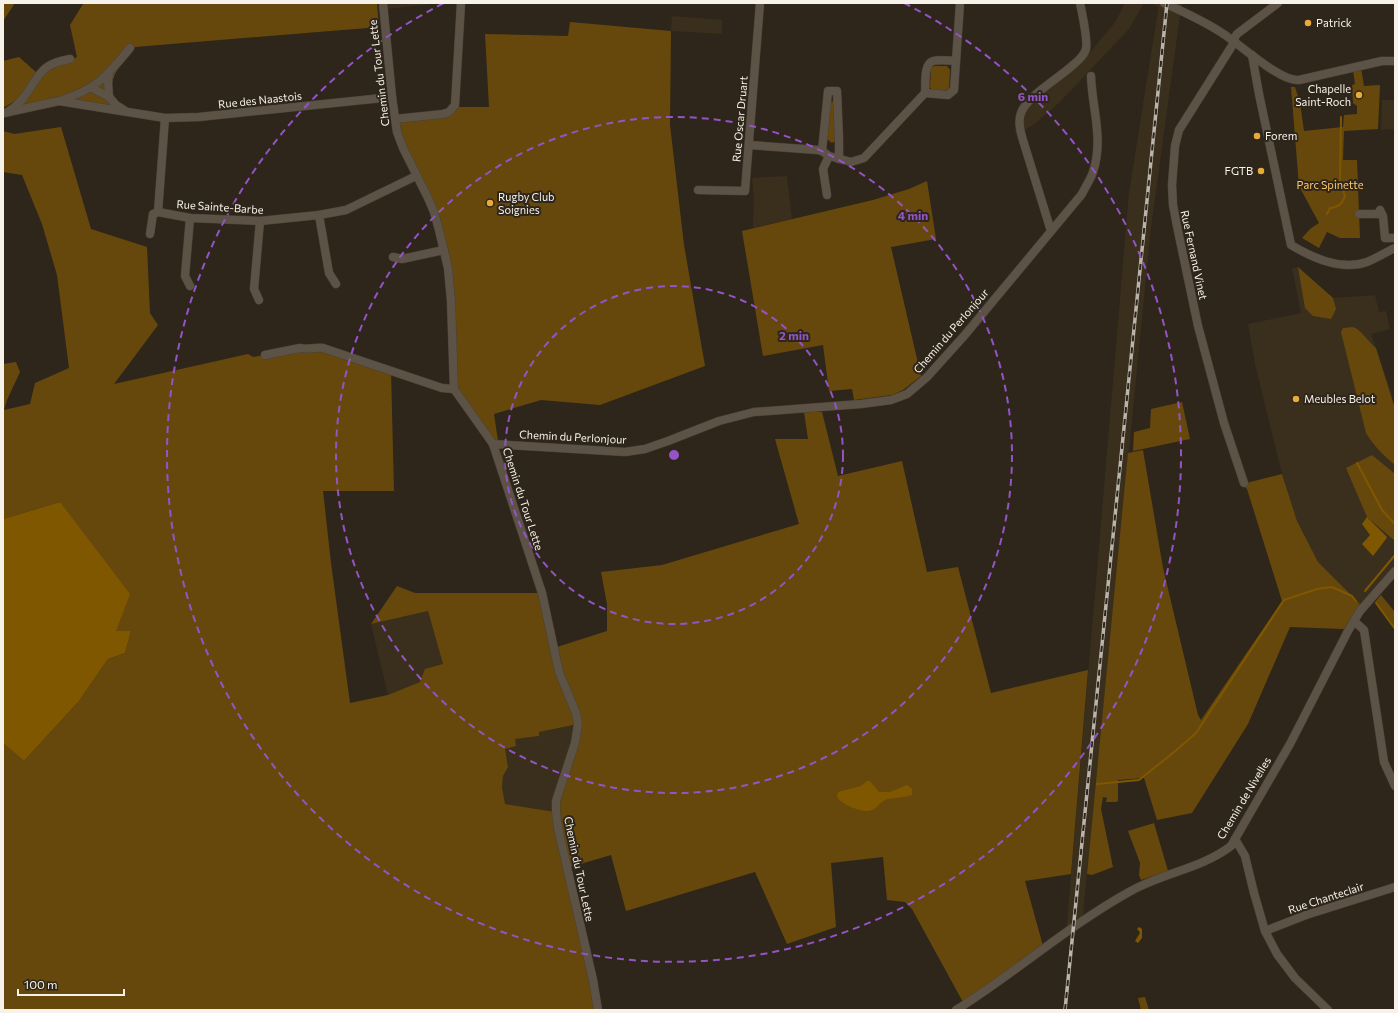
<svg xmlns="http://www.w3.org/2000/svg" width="1398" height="1013" font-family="Commissioner,sans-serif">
<rect width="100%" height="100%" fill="#2e261b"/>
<g fill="#3a2f1d">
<path d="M 386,3 L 431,3 L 431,4 L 387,9 Z"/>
<path d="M 1125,3 L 1144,3 L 1129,29 L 1060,102 L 1033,125 L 1016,135 L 1015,131 L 1023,125 L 1024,113 L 1035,99 L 1061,80 L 1091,51 L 1116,21 Z"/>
<path d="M 1151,3 L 1183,3 L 1180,15 L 1151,228 L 1082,924 L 1066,935 L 1129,193 L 1158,10 L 1158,7 Z"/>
<path d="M 672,16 L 722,20 L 722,34 L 671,31 Z"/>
<path d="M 1382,100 L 1395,100 L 1395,129 L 1381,130 Z"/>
<path d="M 787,176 L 792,219 L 753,228 L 754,197 L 752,178 Z"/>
<path d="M 1298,267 L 1333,298 L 1375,295 L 1379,312 L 1386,311 L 1390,329 L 1371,334 L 1391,392 L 1395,409 L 1395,565 L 1360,604 L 1318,562 L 1297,521 L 1282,474 L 1255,364 L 1248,324 L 1301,313 L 1292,268 Z"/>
<path d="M 428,611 L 443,664 L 421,682 L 388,695 L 371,624 Z"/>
<path d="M 578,724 L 556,812 L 505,804 L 502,787 L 503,776 L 508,767 L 504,749 L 514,739 L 538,736 L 538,732 Z"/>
</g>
<g fill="#67480c" fill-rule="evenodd">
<path d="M 3,3 L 15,3 L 3,21 Z"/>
<path d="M 86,3 L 377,3 L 379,27 L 135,47 C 125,60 108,75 113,94 C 115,100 120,107 124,113 L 58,105 L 11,113 L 15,101 L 3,108 L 3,61 L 19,57 L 37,73 L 77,57 L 70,25 L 83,4 Z"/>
<path d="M 570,22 L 671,31 L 670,125 L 684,245 L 705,366 L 600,405 L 541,400 L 494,414 L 498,441 L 496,441 L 454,389 L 444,250 L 395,119 L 441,114 L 453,107 L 489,107 L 485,34 L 568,36 Z"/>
<path d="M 934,66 L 947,66 L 950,70 L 949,89 L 946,90 L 932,90 L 930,87 L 931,68 Z"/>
<path d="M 1361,68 L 1364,86 L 1380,85 L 1378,129 L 1344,131 L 1343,160 L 1357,160 L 1360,238 L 1340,238 L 1327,232 L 1319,248 L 1302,238 L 1310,229 L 1319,223 L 1299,186 L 1291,87 L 1295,87 L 1300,103 L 1304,131 L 1343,127 L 1344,115 L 1357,114 L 1357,106 L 1353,103 L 1352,85 L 1355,84 L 1353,70 Z"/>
<path d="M 832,101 L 835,105 L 837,140 L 832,143 L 827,139 L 829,105 Z"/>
<path d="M 61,127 L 91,229 L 147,247 L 150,313 L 158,325 L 114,384 L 248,354 L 253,357 L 314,347 L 391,371 L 394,491 L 323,491 L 331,563 L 350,703 L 388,695 L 420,682 L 425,669 L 443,664 L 428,611 L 371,624 L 397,586 L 415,593 L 542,593 L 554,648 L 607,631 L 607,604 L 601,572 L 662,565 L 799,524 L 775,439 L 808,439 L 804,412 L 822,412 L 838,476 L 902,461 L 927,572 L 958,567 L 991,693 L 1088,670 L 1071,874 L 1025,881 L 1043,946 L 964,1004 L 912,909 L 905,902 L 887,900 L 883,857 L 831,863 L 836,927 L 787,944 L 755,872 L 626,911 L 611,855 L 567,868 L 598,1010 L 3,1010 L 3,743 L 24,761 L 79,701 L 108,659 L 125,653 L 131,631 L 116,631 L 60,502 L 3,519 L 3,364 L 16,362 L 20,372 L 7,400 L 4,410 L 30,404 L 35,383 L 69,368 L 57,275 L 42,224 L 22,175 L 3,172 L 3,131 L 14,134 ZM 578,724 L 555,812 L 505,804 L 502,787 L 503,776 L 508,767 L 505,749 L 516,746 L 515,739 L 539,736 L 539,732 Z"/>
<path d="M 927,181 L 936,239 L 891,247 L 921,376 L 903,390 L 892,395 L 854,400 L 852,389 L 829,391 L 823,345 L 763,356 L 742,231 L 873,200 L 909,189 Z"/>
<path d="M 1298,267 L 1333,298 L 1336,309 L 1331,319 L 1313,316 L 1305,308 Z"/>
<path d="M 1353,327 C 1362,330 1368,342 1376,348 L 1395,409 L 1395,465 C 1383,455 1374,446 1366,433 L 1341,332 L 1343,328 Z"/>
<path d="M 1182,402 L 1190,439 L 1133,451 L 1134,432 L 1150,428 L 1151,409 Z"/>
<path d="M 1143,450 L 1163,568 L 1198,715 L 1201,720 L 1282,601 L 1247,489 L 1242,484 L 1282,474 L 1297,521 L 1318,562 L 1360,604 L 1344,629 L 1290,627 L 1248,724 L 1192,813 L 1157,820 L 1144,778 L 1118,780 L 1118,801 L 1116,802 L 1106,802 L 1107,798 L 1103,797 L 1101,809 L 1113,867 L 1092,875 L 1087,874 L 1128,453 Z"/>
<path d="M 1372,455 L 1395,474 L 1395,541 L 1367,517 L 1346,468 Z"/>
<path d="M 1381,595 L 1395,612 L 1395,629 L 1375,602 Z"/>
<path d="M 1154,823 L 1168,871 L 1141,880 L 1139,875 L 1140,863 L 1128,831 Z"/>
<path d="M 1145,997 L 1149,1010 L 1141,1010 L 1138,998 Z"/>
</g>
<g fill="#7f5700">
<path d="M 60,502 L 130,594 L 116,631 L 131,631 L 125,653 L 108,659 L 79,701 L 24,761 L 3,743 L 3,519 Z"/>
<path d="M 1367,517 L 1387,537 L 1386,539 L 1373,556 L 1362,544 L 1370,535 L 1362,524 Z"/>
<path d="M 867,781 L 870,781 L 879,792 L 890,792 L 907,785 L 912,789 L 912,795 C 904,798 893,797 885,800 C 879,803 876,810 869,811 C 860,812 840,804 837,796 L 838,792 L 861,786 Z"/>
<path d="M 1139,927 L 1142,929 L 1142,938 L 1138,943 L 1135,941 L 1140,933 L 1139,931 L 1137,929 Z"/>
</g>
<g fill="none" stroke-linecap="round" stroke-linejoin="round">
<g stroke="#7f5700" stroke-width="2">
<path d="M 1327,214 L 1330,208 C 1339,207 1342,204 1345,196 L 1340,181 L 1341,117"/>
<path d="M 1357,463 L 1382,510 L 1395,524"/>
<path d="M 1365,591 L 1395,555"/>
<path d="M 1376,603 L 1395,629"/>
<path d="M 1097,784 L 1139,780 L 1173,753 L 1196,733 L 1284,600 L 1317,589 L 1332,587 L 1352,596 L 1356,601"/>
</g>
<g stroke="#474137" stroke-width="9">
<g id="minor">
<path d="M 383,3 L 392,97 L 397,132 L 403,148 L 428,198 L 434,212 L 439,230 L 448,268 L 451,301 L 454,389 L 493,444 L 542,593 L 559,672 L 576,713 L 578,724 L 575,743 L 556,801 L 556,812 L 558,828 L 593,980 L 598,1010"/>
<path d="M 1164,3 C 1184,12 1204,21 1222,33 C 1240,44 1280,82 1299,80 L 1382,61 L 1395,61"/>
<path d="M 1233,40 L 1237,34 L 1278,3"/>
<path d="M 1235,41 L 1179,130 L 1175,146 L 1172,185 L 1173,205 L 1177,226 L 1198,326 L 1224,423 L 1244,483"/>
<path d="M 1252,55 L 1259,94 L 1291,245 C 1313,258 1341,271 1367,262 C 1377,258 1386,252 1395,248"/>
<path d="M 109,74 L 108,82 L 109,97"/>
<path d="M 92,88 L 109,97 L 116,105 L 124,110"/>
<path d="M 925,93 L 948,95 L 954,90 L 960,3"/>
<path d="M 62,100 C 98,88 107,76 130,48"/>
<path d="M 10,110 C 16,107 20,102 24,97 C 40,75 40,64 70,59"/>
<path d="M 4,113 L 59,101 L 165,118 L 199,117 L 392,97"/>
<path d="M 165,118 L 158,212 L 190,218 L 260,221 L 319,215 L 346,210 L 416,176"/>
<path d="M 395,119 L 443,114 L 449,112 L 455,105 L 461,3"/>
<path d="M 749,145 L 818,150 L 822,151 L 829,156 L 851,162 L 864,158 L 925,93 C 926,85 923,64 933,61 C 940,59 949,61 956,61"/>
<path d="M 822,151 L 828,91 L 837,91 L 839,139 L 839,159"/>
<path d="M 698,190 L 745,191 L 760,3"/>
<path d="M 827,195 L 823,169 L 829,156"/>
<path d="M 1380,210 L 1383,216 L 1385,238 L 1395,238"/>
<path d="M 1359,214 L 1381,214"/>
<path d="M 319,215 L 329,273 L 336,284"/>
<path d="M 190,218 L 185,276 L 190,286"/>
<path d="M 1051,231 L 1022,137 C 1020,129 1018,121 1021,113 C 1027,96 1059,78 1073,65 C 1078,61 1084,56 1086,49 C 1088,40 1082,13 1080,3"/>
<path d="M 150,234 L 153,214 L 158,212"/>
<path d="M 393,257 L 402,259 L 444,250"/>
<path d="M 259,300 L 254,289 L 260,221"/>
<path d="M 265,355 L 300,348 C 307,350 316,347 323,348 L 442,388 L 454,389"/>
<path d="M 493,444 L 625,452 L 645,449 L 668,441 L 719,421 L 754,412 L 861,404 L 891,400 L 907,394 L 927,377 L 964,336 L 1082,194 C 1085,187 1091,179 1093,172 C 1104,138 1092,109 1091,76"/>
<path d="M 1354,621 L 1364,630 L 1384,762 L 1395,786"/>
<path d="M 1235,839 L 1245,856 L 1254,893 L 1265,931 L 1277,954 L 1295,978 L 1328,1010"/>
<path d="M 1265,931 L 1306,915 L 1395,887"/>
<path d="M 956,1010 C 1015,973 1068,926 1129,892 C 1161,873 1201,869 1231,846 L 1290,744 L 1348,631 L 1360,611 L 1395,571"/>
</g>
</g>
<use href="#minor" stroke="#5c5346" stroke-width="8"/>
<g stroke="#bab4ab" stroke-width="3.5">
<path id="rail" d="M 1065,1010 L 1167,3"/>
</g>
<use href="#rail" stroke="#2e261b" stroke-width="2" stroke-dasharray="6" stroke-linecap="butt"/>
</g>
<g fill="none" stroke="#9453c7" stroke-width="2" stroke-dasharray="7 5">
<circle cx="674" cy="455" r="169"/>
<circle cx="674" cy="455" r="338"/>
<path d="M904 3A507 507 0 1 1 444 3"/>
</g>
<g fill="#e9aa38" stroke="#2e261b" stroke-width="1.5">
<circle cx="1308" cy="23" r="4"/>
<circle cx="1359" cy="95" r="4"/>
<circle cx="1257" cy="136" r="4"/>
<circle cx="1261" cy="171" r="4"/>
<circle cx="490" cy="203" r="4"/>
<circle cx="1296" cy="399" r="4"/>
</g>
<g text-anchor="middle" stroke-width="4" stroke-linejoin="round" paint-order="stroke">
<g font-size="11" fill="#f6f1e9" stroke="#2e261b" text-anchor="start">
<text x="1316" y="27">Patrick</text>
<text x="1351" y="93" text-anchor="end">Chapelle<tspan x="1351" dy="13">Saint-Roch</tspan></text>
<text x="1265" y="140">Forem</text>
<text x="1253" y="175" text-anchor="end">FGTB</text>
<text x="498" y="201">Rugby Club<tspan x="498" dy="13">Soignies</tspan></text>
<text x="1304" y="403">Meubles Belot</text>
</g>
<g font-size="11" fill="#f6f1e9" stroke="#2e261b">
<text transform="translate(379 73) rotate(-97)" y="4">Chemin du Tour Lette</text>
<text transform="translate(260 100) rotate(-6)" y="4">Rue des Naastois</text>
<text transform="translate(740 119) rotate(-85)" y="4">Rue Oscar Druart</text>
<text transform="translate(220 207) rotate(4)" y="4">Rue Sainte-Barbe</text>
<text transform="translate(1194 255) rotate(78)" y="4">Rue Fernand Vinet</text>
<text transform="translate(951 331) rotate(-49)" y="4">Chemin du Perlonjour</text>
<text transform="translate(573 437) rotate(3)" y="4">Chemin du Perlonjour</text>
<text transform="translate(523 499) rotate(72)" y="4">Chemin du Tour Lette</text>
<text transform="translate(1244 798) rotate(-59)" y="4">Chemin de Nivelles</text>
<text transform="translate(579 869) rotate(78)" y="4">Chemin du Tour Lette</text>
<text transform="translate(1326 898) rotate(-18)" y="4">Rue Chanteclair</text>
</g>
<g font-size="11" fill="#fec66a" stroke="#2e261b">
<text x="1330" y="189">Parc Spinette</text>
</g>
</g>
<circle cx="674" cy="455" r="6" fill="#9453c7" stroke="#2e261b" stroke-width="2"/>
<g font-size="12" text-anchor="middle" font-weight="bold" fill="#9453c7" stroke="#2e261b" stroke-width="4" stroke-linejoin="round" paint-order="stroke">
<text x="1033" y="101">6 min</text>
<text x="913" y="220">4 min</text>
<text x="794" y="340">2 min</text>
</g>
<rect width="1398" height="1013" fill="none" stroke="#f6f1e9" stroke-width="8"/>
<path d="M18 989v6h106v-6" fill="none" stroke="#f6f1e9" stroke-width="2"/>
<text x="24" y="989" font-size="12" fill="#f6f1e9" stroke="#2e261b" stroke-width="3" paint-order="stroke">100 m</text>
</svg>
